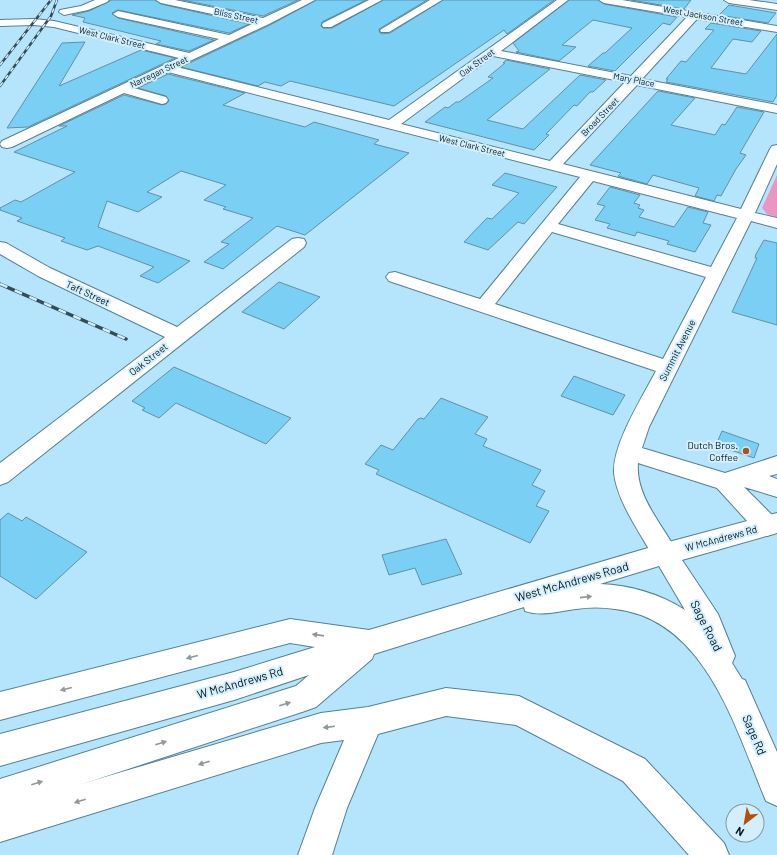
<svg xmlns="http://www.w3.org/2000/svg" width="777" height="855" font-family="Barlow,sans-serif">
<rect width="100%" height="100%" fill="#b5e5fc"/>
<path fill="#eb95c1" d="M 777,175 L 777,217 L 767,214 L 762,208 Z"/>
<g fill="#7acff5" stroke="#6390a5">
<path d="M 112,0 L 155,0 L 161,4 L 249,24 L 229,33 L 118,10 L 112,13 L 118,18 L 214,40 L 189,51 L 156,44 L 161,41 L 83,22 L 85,18 L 72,15 L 89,11 Z"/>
<path d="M 182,0 L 298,0 L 263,16 Z"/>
<path d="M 316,0 L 366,0 L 322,22 L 321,26 L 323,28 L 332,28 L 383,0 L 427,0 L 379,29 L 379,31 L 381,34 L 390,33 L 443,0 L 554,0 L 507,34 L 504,30 L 394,106 L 290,81 L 281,86 L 265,82 L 258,86 L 181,67 L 270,25 Z"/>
<path d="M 569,0 L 598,0 L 604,4 L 677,17 L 670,25 L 663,23 L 615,71 L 588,66 L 603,53 L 605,53 L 632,28 L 593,20 L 562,45 L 576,47 L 559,61 L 516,52 L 519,51 L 513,43 Z"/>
<path d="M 631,0 L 691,0 L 684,9 Z"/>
<path d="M 729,5 L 776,13 L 768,23 L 719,15 Z"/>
<path d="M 711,23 L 761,31 L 752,42 L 733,39 L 711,68 L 746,74 L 777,34 L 777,95 L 773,102 L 666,82 L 668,79 L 666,79 L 681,61 L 686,62 L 714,30 L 705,29 Z"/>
<path d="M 85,42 L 59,86 L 141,50 L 175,58 L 28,127 L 7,128 L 62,43 Z"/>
<path d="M 506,60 L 550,69 L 487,120 L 523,129 L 580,75 L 606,80 L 593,92 L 590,92 L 577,106 L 574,105 L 546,134 L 549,135 L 534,150 L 425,122 L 445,107 L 448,108 L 456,102 L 459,102 L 493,78 L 488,77 L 505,63 L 503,63 Z"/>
<path d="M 168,74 L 245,93 L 223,105 L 305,127 L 314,122 L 379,140 L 374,144 L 409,153 L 305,235 L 277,226 L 223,269 L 204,262 L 229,244 L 221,242 L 253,218 L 223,209 L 226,207 L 204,200 L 226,185 L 181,171 L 147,192 L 162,197 L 138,212 L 107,201 L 98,227 L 190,261 L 158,283 L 140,276 L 154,267 L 98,246 L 87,250 L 61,241 L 65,238 L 17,221 L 22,218 L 0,210 L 0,208 L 15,200 L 21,202 L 75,172 L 14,152 L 67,126 L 59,126 L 124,95 L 162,105 L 166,104 L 169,101 L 166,96 L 138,88 Z"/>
<path d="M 658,91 L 695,98 L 671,125 L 715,135 L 722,124 L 725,125 L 737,107 L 764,112 L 740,153 L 746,155 L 736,169 L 721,196 L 717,195 L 714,201 L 695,196 L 699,188 L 653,175 L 647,184 L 618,176 L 621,173 L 590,165 Z"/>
<path d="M 505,173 L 557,187 L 524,224 L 518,222 L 488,250 L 464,242 L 487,218 L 492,219 L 519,193 L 492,185 Z"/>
<path d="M 610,187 L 640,195 L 634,203 L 640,205 L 638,208 L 644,210 L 639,217 L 674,227 L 688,207 L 708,212 L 703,223 L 711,225 L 695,252 L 667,244 L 669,241 L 637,232 L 635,236 L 607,228 L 610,224 L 595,220 L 605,206 L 597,204 Z"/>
<path d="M 764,240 L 777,243 L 777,325 L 732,312 L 757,258 L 755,258 L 756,254 Z"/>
<path d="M 279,282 L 320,297 L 284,329 L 242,312 Z"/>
<path d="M 174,367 L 238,395 L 291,418 L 266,444 L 176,403 L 159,418 L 142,410 L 145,408 L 132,401 Z"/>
<path d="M 574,376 L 625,395 L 613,415 L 561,396 Z"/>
<path d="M 441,398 L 488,417 L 475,434 L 487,439 L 483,446 L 541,470 L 532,485 L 545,491 L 536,506 L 549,511 L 530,543 L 376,474 L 379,470 L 365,464 L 381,445 L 393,450 L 418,419 L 421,418 L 424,419 Z"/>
<path d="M 722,431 L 759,444 L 754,458 L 716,445 Z"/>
<path d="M 8,513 L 22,521 L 26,517 L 87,552 L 36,599 L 0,576 L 0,520 Z"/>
<path d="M 446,539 L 462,574 L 422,585 L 415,568 L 389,575 L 382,555 Z"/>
</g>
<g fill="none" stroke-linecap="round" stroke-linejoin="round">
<g stroke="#538094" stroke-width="2">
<g id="minor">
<path d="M 95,0 L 109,0 L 107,2 L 88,10 L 64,15 L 59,12 L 60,10 L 81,6 Z"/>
<path d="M 156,0 L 175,0 L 263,18 L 302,0 L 315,0 L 269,24 L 177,67 L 389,120 L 557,0 L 568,0 L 501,51 L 631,76 L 687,17 L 604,3 L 599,0 L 622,0 L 777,26 L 777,32 L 697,19 L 642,79 L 777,105 L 777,113 L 637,85 L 563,164 L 741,209 L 770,149 L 772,146 L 777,145 L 777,164 L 755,213 L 777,218 L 777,228 L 751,221 L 649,427 L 642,448 L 725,473 L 777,456 L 777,474 L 769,476 L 777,479 L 777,497 L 744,487 L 776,519 L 777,521 L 776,533 L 767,536 L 758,533 L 717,488 L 638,463 C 635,497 664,526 678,554 L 674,561 L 665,565 L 656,561 C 642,536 617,502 614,473 C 612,445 643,396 656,371 L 389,281 L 386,277 L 389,273 L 395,272 L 480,299 L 580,177 L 168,72 L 134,88 L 166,97 L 168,100 L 166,103 L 162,104 L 124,93 L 12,147 L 7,148 L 2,147 L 0,144 L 2,141 L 179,58 L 54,27 L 34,25 L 0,26 L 0,20 L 34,19 L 54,21 L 189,53 L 219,39 L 118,17 L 113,14 L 118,11 L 229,35 L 254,23 L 161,3 ZM 493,56 L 625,82 L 550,161 L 401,124 ZM 593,181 L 737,218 L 711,267 L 558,224 ZM 552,232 L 706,277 L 663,359 L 495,304 Z"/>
<path d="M 369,0 L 382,0 L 331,27 L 323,27 L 322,25 L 323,23 Z"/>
<path d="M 430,0 L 442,0 L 389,32 L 381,32 L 380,30 Z"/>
<path d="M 724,0 L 749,0 L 777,4 L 777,10 L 729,3 Z"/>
<path d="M 298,238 L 304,239 L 306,243 L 304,247 L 8,482 L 0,485 L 0,463 L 165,337 L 38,276 L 0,254 L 0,242 L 6,243 L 50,268 L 177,327 L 292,239 Z"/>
<path d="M 446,688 L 519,696 L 645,759 L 724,843 L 729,855 L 689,855 L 623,781 L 516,725 L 446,716 L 378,734 L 347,808 L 332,855 L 298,855 L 315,808 L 344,740 L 321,743 L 0,842 L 0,808 L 321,713 L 368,707 Z"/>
</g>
</g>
<g stroke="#538094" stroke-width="2">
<path id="major" d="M 777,513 L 777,533 L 682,560 L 718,614 L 735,656 L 732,663 L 742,679 L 745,680 L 777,752 L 777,806 L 766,801 C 736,730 706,619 615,609 C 602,607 589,607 576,609 C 559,611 542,617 525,611 L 524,607 L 374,654 L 372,659 L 316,707 L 305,711 L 0,811 L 0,779 L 296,686 L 309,675 L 234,700 L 0,766 L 0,734 L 234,672 L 315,647 L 290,643 L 0,720 L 0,692 L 290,619 L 369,630 L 665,543 ZM 659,566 L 685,610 C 660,594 630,585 600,584 Z"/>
</g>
<use href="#minor" fill="#fff" fill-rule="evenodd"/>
<use href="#major" fill="#fff" fill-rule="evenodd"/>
<g stroke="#324c58" stroke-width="2.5">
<g id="rail-far1">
<path d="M 0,65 L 51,0"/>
<path d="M 0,86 L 51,16 L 57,0"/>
</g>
</g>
<g stroke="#324c58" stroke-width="3.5">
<path id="rail" d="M 0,284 L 126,339"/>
</g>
<use href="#rail-far1" stroke="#d3effd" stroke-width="1.5" stroke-dasharray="4.5" stroke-linecap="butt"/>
<use href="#rail" stroke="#d3effd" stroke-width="2.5" stroke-dasharray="8" stroke-linecap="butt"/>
</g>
<defs><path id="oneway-solid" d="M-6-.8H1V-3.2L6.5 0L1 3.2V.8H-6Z"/></defs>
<g fill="#8f989b">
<use href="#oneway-solid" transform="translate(586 597) rotate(-6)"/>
<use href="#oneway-solid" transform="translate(318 635) rotate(-172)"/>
<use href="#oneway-solid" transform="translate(192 657) rotate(165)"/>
<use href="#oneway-solid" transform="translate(66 689) rotate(166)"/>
<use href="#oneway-solid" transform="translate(285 704) rotate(-18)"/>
<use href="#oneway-solid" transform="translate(329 727) rotate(173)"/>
<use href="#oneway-solid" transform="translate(161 743) rotate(-18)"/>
<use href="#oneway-solid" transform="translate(204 763) rotate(163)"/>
<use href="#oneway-solid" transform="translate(37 783) rotate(-18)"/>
<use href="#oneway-solid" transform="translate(80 801) rotate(163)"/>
</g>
<circle fill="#b1510b" stroke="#d3effd" stroke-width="1.5" cx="746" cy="451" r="4"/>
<g text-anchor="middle" stroke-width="4" stroke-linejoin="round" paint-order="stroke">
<g font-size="9" fill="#061921" stroke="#d3effd">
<text transform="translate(236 16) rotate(12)" y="3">Bliss Street</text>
<text transform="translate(703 16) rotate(10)" y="3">West Jackson Street</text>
<text transform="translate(112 38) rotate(14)" y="3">West Clark Street</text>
<text transform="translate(477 63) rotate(-36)" y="3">Oak Street</text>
<text transform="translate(159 72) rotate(-25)" y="3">Narregan Street</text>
<text transform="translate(634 80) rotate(11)" y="3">Mary Place</text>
<text transform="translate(600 117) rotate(-46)" y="3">Broad Street</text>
<text transform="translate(472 146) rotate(14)" y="3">West Clark Street</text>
</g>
<g font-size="10" fill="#061921" stroke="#d3effd">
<text transform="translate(88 293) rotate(25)" y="4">Taft Street</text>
<text transform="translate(677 350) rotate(-63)" y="4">Summit Avenue</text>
<text transform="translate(148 359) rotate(-38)" y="4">Oak Street</text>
<text transform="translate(721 538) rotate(-15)" y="4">W McAndrews Rd</text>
</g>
<g font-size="10" fill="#061921" stroke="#d3effd" text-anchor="end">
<text x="738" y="449">Dutch Bros.<tspan x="738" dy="12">Coffee</tspan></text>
</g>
<g font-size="12" fill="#061921" stroke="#d3effd">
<text transform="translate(572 582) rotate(-16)" y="4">West McAndrews Road</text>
<text transform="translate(706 626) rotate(63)" y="4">Sage Road</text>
<text transform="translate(240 683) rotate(-16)" y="4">W McAndrews Rd</text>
<text transform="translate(754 735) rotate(67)" y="4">Sage Rd</text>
</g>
</g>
<g transform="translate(745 823) rotate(211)"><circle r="19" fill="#d3effd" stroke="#8199a5"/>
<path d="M0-3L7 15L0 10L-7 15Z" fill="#b1510b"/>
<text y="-6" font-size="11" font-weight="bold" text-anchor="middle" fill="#061921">N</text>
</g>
</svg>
